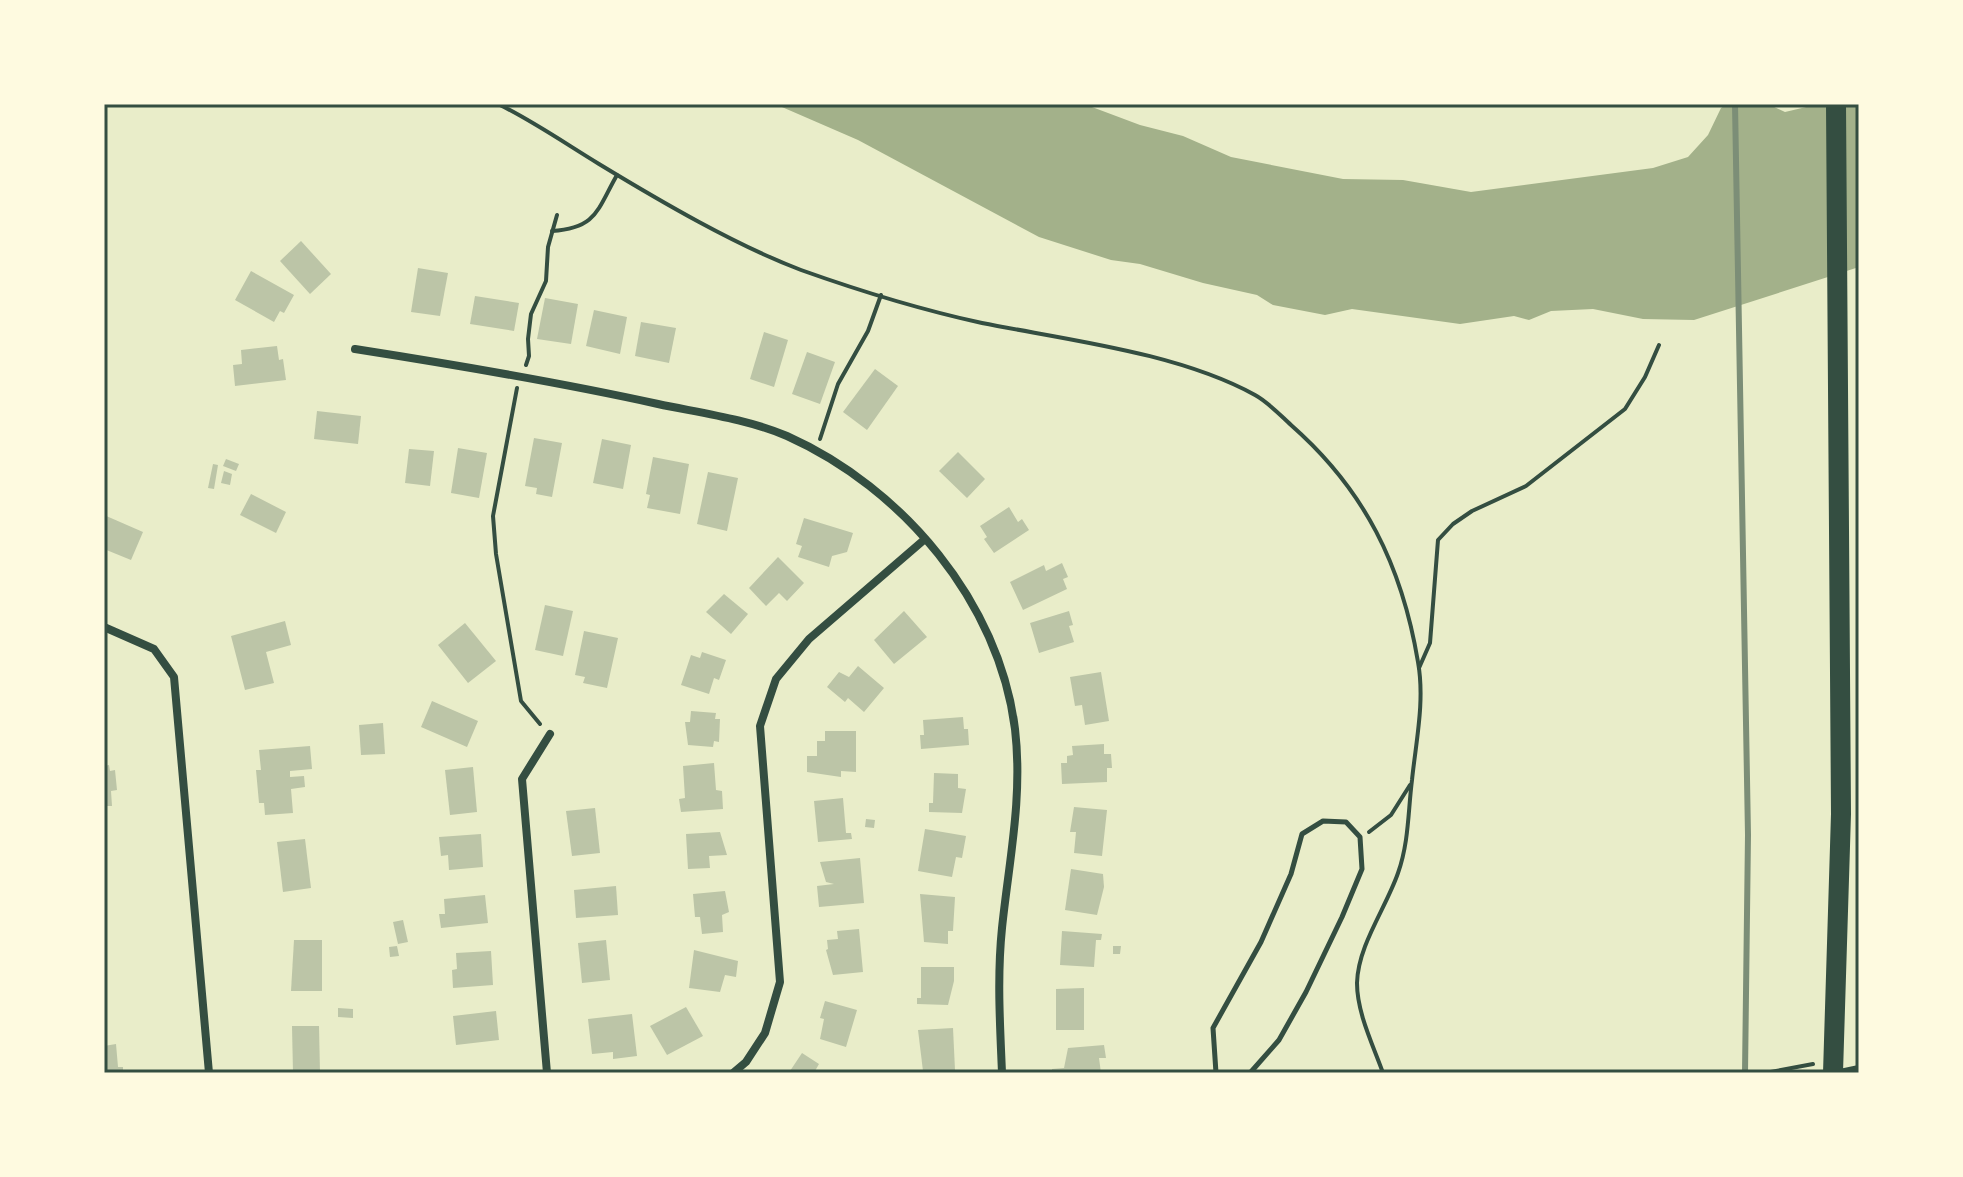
<svg xmlns="http://www.w3.org/2000/svg" width="1963" height="1177" font-family="Raleway,sans-serif">
<rect width="100%" height="100%" fill="#e9edc9"/>
<path fill="#a3b18a" d="M 775,104 L 1084,104 L 1140,125 L 1183,136 L 1231,157 L 1343,179 L 1403,180 L 1471,192 L 1653,168 L 1688,157 L 1708,135 L 1721,108 L 1727,104 L 1768,104 L 1785,112 L 1819,104 L 1859,104 L 1859,267 L 1694,320 L 1643,319 L 1593,309 L 1551,311 L 1529,320 L 1514,316 L 1460,324 L 1352,309 L 1325,315 L 1273,305 L 1257,295 L 1203,283 L 1140,264 L 1111,260 L 1039,237 L 858,140 Z"/>
<g fill="#bcc5a7">
<path d="M 301,241 L 331,274 L 310,294 L 280,261 Z"/>
<path d="M 418,268 L 448,273 L 440,316 L 411,312 Z"/>
<path d="M 251,271 L 294,295 L 284,313 L 280,311 L 274,322 L 235,300 Z"/>
<path d="M 475,296 L 519,303 L 514,331 L 470,324 Z"/>
<path d="M 545,298 L 578,304 L 571,344 L 537,339 Z"/>
<path d="M 594,310 L 627,317 L 620,354 L 586,346 Z"/>
<path d="M 641,322 L 676,328 L 669,363 L 635,356 Z"/>
<path d="M 764,332 L 788,340 L 774,387 L 750,379 Z"/>
<path d="M 277,346 L 279,360 L 283,359 L 286,380 L 235,386 L 233,365 L 242,364 L 241,350 Z"/>
<path d="M 807,352 L 835,362 L 820,404 L 792,394 Z"/>
<path d="M 875,369 L 898,386 L 867,430 L 843,412 Z"/>
<path d="M 317,411 L 361,416 L 358,444 L 314,439 Z"/>
<path d="M 534,438 L 562,443 L 552,497 L 536,494 L 537,488 L 525,486 Z"/>
<path d="M 602,439 L 631,445 L 623,489 L 593,483 Z"/>
<path d="M 458,448 L 487,453 L 479,498 L 451,493 Z"/>
<path d="M 409,449 L 434,451 L 430,486 L 405,483 Z"/>
<path d="M 958,452 L 985,479 L 967,498 L 939,471 Z"/>
<path d="M 653,457 L 689,464 L 680,514 L 647,508 L 650,495 L 646,494 Z"/>
<path d="M 226,459 L 239,464 L 236,471 L 223,466 Z"/>
<path d="M 213,464 L 218,465 L 214,489 L 208,488 Z"/>
<path d="M 224,471 L 232,474 L 230,485 L 221,483 Z"/>
<path d="M 708,472 L 738,478 L 727,531 L 697,524 Z"/>
<path d="M 251,494 L 286,512 L 276,533 L 240,515 Z"/>
<path d="M 1009,507 L 1018,522 L 1022,519 L 1029,530 L 994,553 L 984,539 L 987,537 L 980,526 Z"/>
<path d="M 104,515 L 143,532 L 131,560 L 104,549 Z"/>
<path d="M 804,518 L 853,533 L 847,552 L 832,556 L 829,567 L 798,557 L 802,546 L 796,544 Z"/>
<path d="M 778,557 L 804,583 L 787,601 L 779,593 L 766,606 L 749,588 Z"/>
<path d="M 1062,563 L 1068,577 L 1063,579 L 1067,589 L 1023,610 L 1010,582 L 1044,565 L 1046,571 Z"/>
<path d="M 724,594 L 748,614 L 731,634 L 706,612 Z"/>
<path d="M 545,605 L 573,611 L 563,656 L 535,650 Z"/>
<path d="M 904,611 L 927,637 L 894,664 L 874,640 Z"/>
<path d="M 1069,611 L 1073,625 L 1069,626 L 1074,642 L 1039,653 L 1030,623 Z"/>
<path d="M 285,621 L 291,645 L 266,652 L 274,683 L 245,690 L 231,636 Z"/>
<path d="M 465,623 L 496,661 L 468,683 L 438,645 Z"/>
<path d="M 584,631 L 618,638 L 607,688 L 583,683 L 585,677 L 575,675 Z"/>
<path d="M 702,652 L 726,660 L 719,680 L 714,678 L 709,694 L 681,685 L 691,655 L 700,658 Z"/>
<path d="M 858,666 L 884,688 L 864,712 L 848,698 L 845,702 L 827,687 L 839,672 L 849,677 Z"/>
<path d="M 1101,672 L 1109,721 L 1085,725 L 1082,705 L 1075,706 L 1070,677 Z"/>
<path d="M 432,701 L 478,721 L 467,747 L 421,727 Z"/>
<path d="M 691,711 L 716,713 L 715,719 L 720,719 L 719,742 L 714,741 L 713,747 L 688,745 L 685,722 L 690,722 Z"/>
<path d="M 963,717 L 964,729 L 968,729 L 969,745 L 921,749 L 920,735 L 924,735 L 923,720 Z"/>
<path d="M 383,723 L 385,754 L 361,755 L 359,725 Z"/>
<path d="M 825,731 L 856,731 L 856,772 L 841,771 L 841,777 L 807,772 L 807,756 L 817,756 L 817,741 L 825,741 Z"/>
<path d="M 1104,744 L 1104,754 L 1111,754 L 1112,768 L 1107,768 L 1107,782 L 1062,784 L 1061,763 L 1067,763 L 1067,756 L 1073,755 L 1072,746 Z"/>
<path d="M 310,746 L 312,769 L 290,771 L 290,777 L 304,776 L 305,787 L 291,789 L 293,813 L 265,815 L 264,803 L 259,803 L 256,770 L 261,770 L 259,750 Z"/>
<path d="M 714,763 L 716,790 L 722,791 L 723,809 L 681,812 L 679,799 L 685,798 L 683,766 Z"/>
<path d="M 109,765 L 110,771 L 115,770 L 117,790 L 111,791 L 112,806 L 104,806 L 104,766 Z"/>
<path d="M 473,767 L 477,812 L 450,815 L 445,770 Z"/>
<path d="M 934,773 L 958,774 L 958,788 L 966,789 L 962,813 L 929,812 L 929,803 L 933,803 Z"/>
<path d="M 843,798 L 846,833 L 851,833 L 852,839 L 818,842 L 814,801 Z"/>
<path d="M 1074,807 L 1107,810 L 1102,856 L 1074,853 L 1076,832 L 1070,832 Z"/>
<path d="M 595,808 L 600,853 L 572,856 L 566,811 Z"/>
<path d="M 866,819 L 875,820 L 874,828 L 865,827 Z"/>
<path d="M 925,829 L 966,836 L 962,858 L 956,857 L 952,877 L 918,871 Z"/>
<path d="M 720,832 L 727,855 L 709,856 L 710,868 L 688,869 L 686,834 Z"/>
<path d="M 481,834 L 483,867 L 449,870 L 448,855 L 441,856 L 439,837 Z"/>
<path d="M 305,839 L 311,888 L 283,892 L 277,842 Z"/>
<path d="M 860,858 L 864,903 L 819,907 L 817,886 L 834,884 L 826,882 L 820,862 Z"/>
<path d="M 1071,869 L 1103,874 L 1104,887 L 1097,915 L 1065,910 Z"/>
<path d="M 616,886 L 618,915 L 576,918 L 574,890 Z"/>
<path d="M 725,891 L 729,912 L 722,915 L 723,932 L 702,934 L 700,917 L 695,917 L 693,894 Z"/>
<path d="M 920,894 L 955,897 L 953,931 L 948,931 L 948,944 L 924,942 Z"/>
<path d="M 485,895 L 488,923 L 441,928 L 439,914 L 445,914 L 444,899 Z"/>
<path d="M 403,920 L 408,942 L 398,944 L 393,922 Z"/>
<path d="M 859,929 L 863,972 L 833,975 L 826,950 L 828,949 L 827,940 L 838,939 L 837,931 Z"/>
<path d="M 1062,931 L 1102,934 L 1101,940 L 1096,940 L 1094,967 L 1060,965 Z"/>
<path d="M 294,940 L 322,940 L 322,991 L 291,991 Z"/>
<path d="M 606,940 L 610,980 L 582,983 L 578,943 Z"/>
<path d="M 397,946 L 399,956 L 390,957 L 389,947 Z"/>
<path d="M 1113,946 L 1121,946 L 1120,954 L 1113,954 Z"/>
<path d="M 694,950 L 738,961 L 736,977 L 725,975 L 720,992 L 689,988 Z"/>
<path d="M 491,951 L 493,985 L 453,988 L 452,970 L 457,969 L 456,953 Z"/>
<path d="M 921,967 L 954,967 L 954,981 L 948,1005 L 917,1004 L 917,998 L 921,998 Z"/>
<path d="M 1084,988 L 1084,1030 L 1056,1030 L 1056,989 Z"/>
<path d="M 825,1001 L 857,1010 L 846,1047 L 820,1039 L 824,1019 L 820,1018 Z"/>
<path d="M 686,1007 L 703,1036 L 667,1055 L 650,1026 Z"/>
<path d="M 338,1008 L 353,1009 L 353,1018 L 338,1017 Z"/>
<path d="M 496,1011 L 499,1040 L 456,1045 L 453,1016 Z"/>
<path d="M 632,1014 L 637,1056 L 613,1059 L 613,1052 L 592,1054 L 588,1019 Z"/>
<path d="M 292,1026 L 319,1026 L 320,1073 L 293,1073 Z"/>
<path d="M 953,1028 L 955,1070 L 923,1071 L 918,1030 Z"/>
<path d="M 116,1044 L 118,1067 L 123,1067 L 123,1073 L 104,1073 L 104,1046 Z"/>
<path d="M 1104,1045 L 1106,1058 L 1099,1058 L 1101,1073 L 1052,1073 L 1052,1069 L 1064,1068 L 1068,1048 Z"/>
<path d="M 802,1053 L 819,1064 L 815,1071 L 817,1073 L 790,1071 Z"/>
</g>
<g fill="none" stroke-linecap="round" stroke-linejoin="round">
<g stroke="#344e41" stroke-width="4">
<path d="M 498,104 C 533,121 566,144 599,164 C 660,201 735,245 801,270 C 860,291 922,310 982,323 C 1068,340 1179,353 1255,395 C 1268,402 1280,415 1291,425 C 1365,490 1402,566 1418,662 C 1425,701 1416,741 1412,780 C 1408,811 1409,842 1398,873 C 1386,908 1358,945 1357,983 C 1357,1013 1373,1045 1383,1073"/>
<path d="M 552,231 C 597,228 597,210 617,175"/>
<path d="M 526,365 L 529,356 L 528,339 L 531,314 L 546,281 L 548,247 L 557,215"/>
<path d="M 517,388 L 493,516 L 496,554 L 521,701 L 540,724"/>
<path d="M 820,439 L 838,384 L 868,331 L 881,295"/>
<path d="M 1419,668 L 1430,643 L 1438,540 L 1453,524 L 1472,511 L 1526,486 L 1625,409 L 1645,377 L 1659,345"/>
<path d="M 1369,832 L 1391,815 L 1410,785"/>
<path d="M 1765,1073 L 1813,1064"/>
</g>
<path stroke="#344e41" stroke-width="5" d="M 1216,1073 L 1213,1028 L 1261,942 L 1291,874 L 1302,834 L 1323,821 L 1346,822 L 1360,837 L 1362,869 L 1342,917 L 1306,992 L 1279,1040 L 1250,1073"/>
<g stroke="#344e41" stroke-width="8">
<path d="M 355,349 C 457,365 558,382 658,404 C 701,413 747,419 787,436 C 903,488 999,602 1015,729 C 1023,797 1009,861 1002,928 C 997,977 1000,1024 1002,1073"/>
<path d="M 104,627 L 154,649 L 174,677 L 209,1073"/>
<path d="M 547,1073 L 522,779 L 550,734"/>
<path d="M 733,1073 L 746,1062 L 765,1033 L 780,982 L 760,726 L 776,679 L 809,639 L 925,539"/>
<path d="M 1840,1073 L 1859,1069"/>
</g>
<path stroke="#344e41" stroke-width="20" d="M 1833,1073 L 1841,814 L 1836,104"/>
<path stroke="#7c8e77" stroke-width="6" d="M 1735,104 L 1748,835 L 1745,1073"/>
</g>
<rect width="1963" height="1177" fill="none" stroke="#fefae0" stroke-width="212"/>
<rect x="106" y="106" width="1751" height="965" fill="none" stroke="#344e41" stroke-width="3"/>
</svg>
